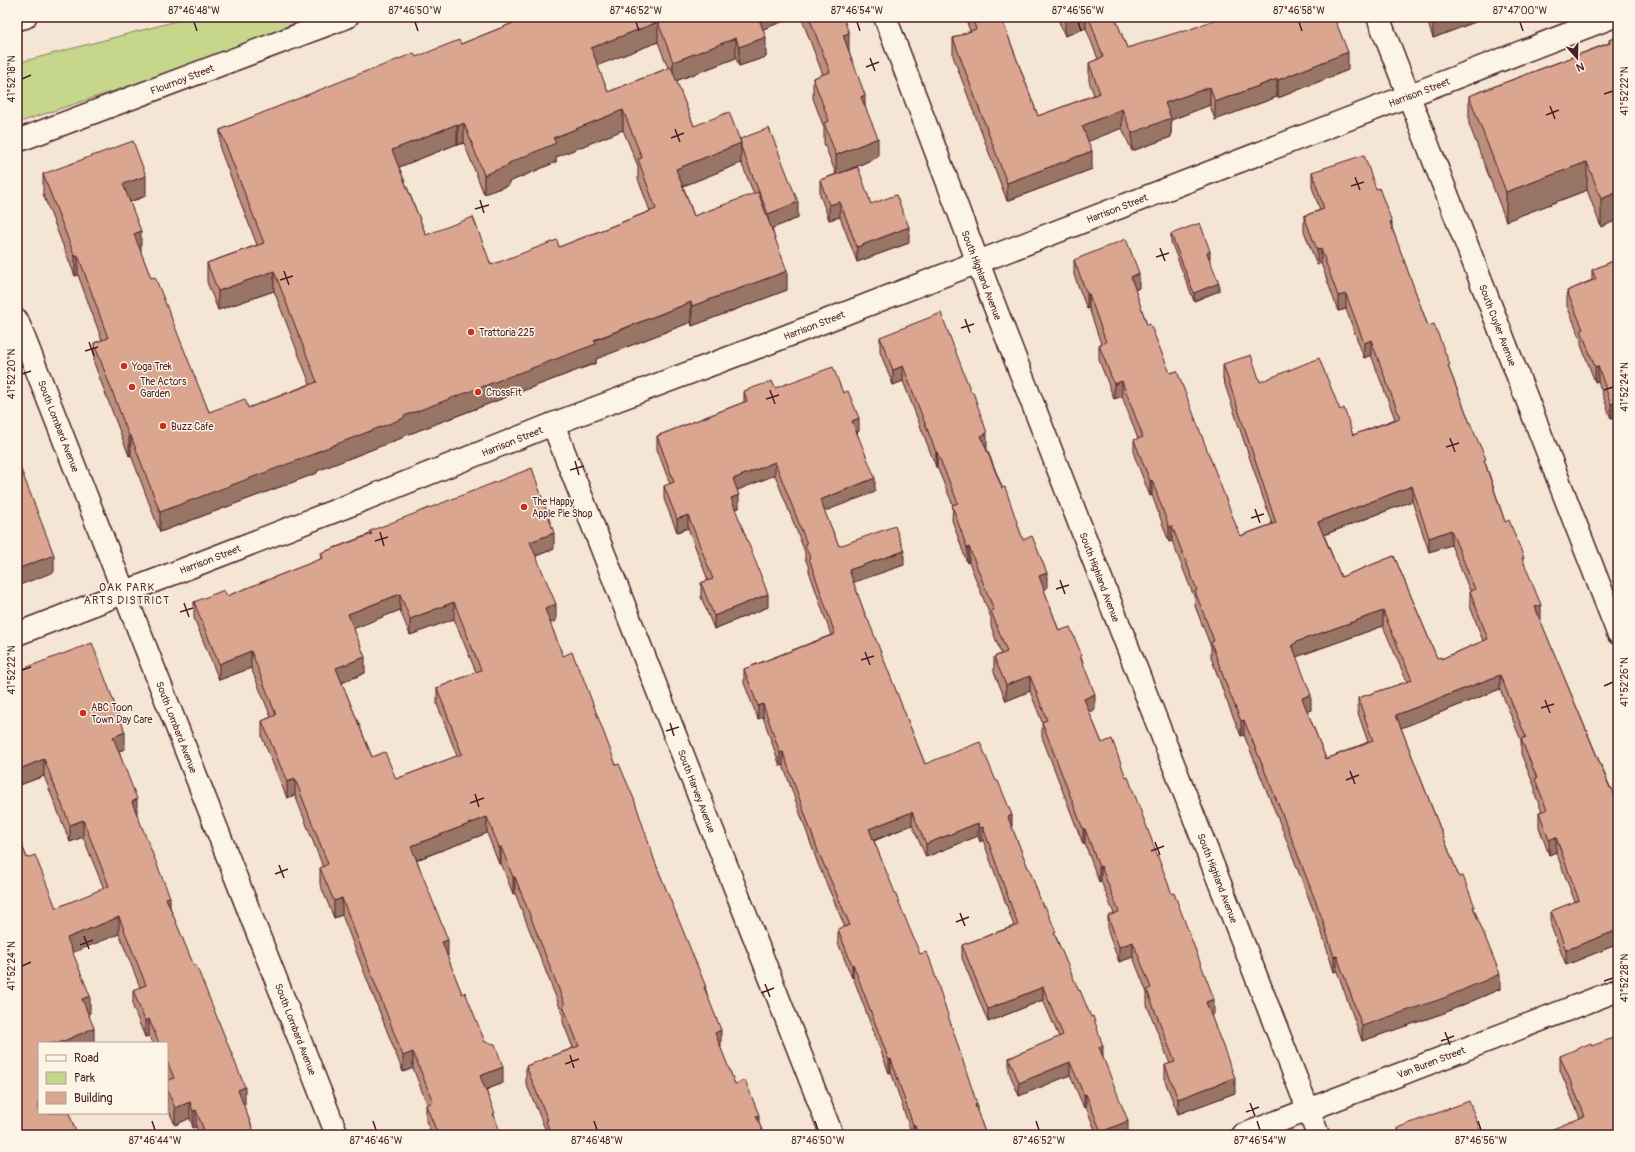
<svg xmlns="http://www.w3.org/2000/svg" width="1635" height="1152" font-family="Pangolin,sans-serif">
<rect width="100%" height="100%" fill="#f5e5d4"/>
<filter id="ink" filterUnits="userSpaceOnUse"><feTurbulence type="fractalNoise" baseFrequency=".025" numOctaves="2"/><feDisplacementMap in="SourceGraphic" scale="8" xChannelSelector="R" yChannelSelector="G"/><feConvolveMatrix kernelMatrix="1 2 1 2 8 2 1 2 1" color-interpolation-filters="sRGB"/></filter>
<g filter="url(#ink)">
<path fill="#c6d78c" stroke="#887b5c" d="M 192,17 L 310,17 L 177,70 L 17,123 L 17,63 Z"/>
<g fill="none" stroke-linecap="round" stroke-linejoin="round">
<g stroke="#4a1f2b" stroke-width="25">
<g id="street">
<path d="M 885,17 L 993,302 L 1318,1135"/>
<path d="M 1378,17 L 1618,633"/>
<path d="M 17,141 L 347,17"/>
<path d="M 17,320 L 337,1135"/>
<path d="M 553,424 L 832,1135"/>
<path d="M 17,634 L 345,507 L 553,424 L 766,344 L 1612,17"/>
<path d="M 1243,1135 L 1618,990"/>
</g>
</g>
<g stroke="#4a1f2b" stroke-width="25">
<path id="highway" d="M 17,19 L 25,17"/>
</g>
<use href="#street" stroke="#fcf5e5" stroke-width="22"/>
<use href="#highway" stroke="#fcf5e5" stroke-width="22"/>
</g>
<g fill="#bc8f7c" stroke="#4a1f2b" fill-rule="evenodd">
<path d="M 528,17 L 794,17 L 763,29 L 766,57 L 739,66 L 736,58 L 676,81 L 694,126 L 740,139 L 798,218 L 772,228 L 787,290 L 692,326 L 691,322 L 596,359 L 596,363 L 404,436 L 404,437 L 317,471 L 317,473 L 160,532 L 131,455 L 129,456 L 94,363 L 94,343 L 102,340 L 78,275 L 75,276 L 43,194 L 43,174 L 146,196 L 130,202 L 141,251 L 140,251 L 151,278 L 209,412 L 248,408 L 310,384 L 274,291 L 218,310 L 207,282 L 207,263 L 257,245 L 220,149 L 220,130 L 369,71 L 461,44 ZM 658,42 L 668,68 L 608,92 L 597,65 ZM 623,130 L 638,166 L 638,179 L 650,211 L 559,247 L 491,265 L 426,235 L 399,167 L 457,144 L 458,145 L 464,143 L 484,194 L 509,185 L 509,182 L 556,162 L 556,157 ZM 741,162 L 754,194 L 694,216 L 683,186 L 741,163 Z"/>
<path d="M 801,17 L 843,17 L 849,51 L 865,106 L 878,157 L 846,171 L 871,204 L 909,243 L 857,262 L 840,217 L 829,220 L 820,195 L 820,180 L 836,174 L 824,143 L 824,128 L 813,98 L 813,78 L 823,75 Z"/>
<path d="M 965,17 L 1001,17 L 1038,116 L 1094,95 L 1089,81 L 1089,63 L 1098,59 L 1086,28 L 1065,36 L 1057,17 L 1124,17 L 1116,20 L 1127,48 L 1183,32 L 1348,70 L 1278,98 L 1277,97 L 1215,120 L 1210,105 L 1171,120 L 1171,137 L 1132,151 L 1122,128 L 1088,141 L 1092,169 L 1007,201 L 953,56 L 953,38 L 970,31 Z"/>
<path d="M 1426,17 L 1488,17 L 1433,38 Z"/>
<path d="M 1618,37 L 1601,227 L 1587,190 L 1506,221 L 1469,124 L 1469,96 L 1609,43 L 1609,40 Z"/>
<path d="M 1312,172 L 1376,189 L 1392,229 L 1428,326 L 1450,371 L 1486,465 L 1505,522 L 1524,563 L 1540,620 L 1618,806 L 1618,944 L 1566,965 L 1551,926 L 1551,911 L 1575,902 L 1556,852 L 1549,855 L 1539,827 L 1539,812 L 1542,812 L 1535,794 L 1535,788 L 1521,754 L 1521,740 L 1500,689 L 1401,728 L 1459,877 L 1475,911 L 1500,989 L 1444,1013 L 1362,1041 L 1337,971 L 1334,972 L 1322,933 L 1283,831 L 1244,735 L 1241,736 L 1226,699 L 1211,657 L 1211,647 L 1195,606 L 1195,599 L 1172,541 L 1169,542 L 1152,495 L 1150,496 L 1134,455 L 1134,440 L 1138,439 L 1122,396 L 1114,399 L 1099,360 L 1099,345 L 1101,344 L 1089,308 L 1087,309 L 1074,275 L 1074,260 L 1139,288 L 1135,290 L 1147,325 L 1170,373 L 1240,536 L 1272,524 L 1223,379 L 1223,364 L 1260,382 L 1340,410 L 1353,435 L 1395,419 L 1371,355 L 1364,358 L 1346,309 L 1338,311 L 1321,263 L 1317,265 L 1304,231 L 1304,216 L 1320,210 L 1312,187 ZM 1412,501 L 1429,552 L 1451,545 L 1470,591 L 1470,606 L 1483,641 L 1441,659 L 1437,658 L 1394,556 L 1341,577 L 1324,535 ZM 1383,626 L 1407,682 L 1358,698 L 1358,713 L 1368,742 L 1326,759 L 1307,711 L 1311,710 L 1296,657 Z"/>
<path d="M 1171,234 L 1210,259 L 1209,259 L 1219,291 L 1194,301 L 1171,242 Z"/>
<path d="M 1618,259 L 1618,429 L 1614,418 L 1611,419 L 1598,381 L 1595,382 L 1581,345 L 1581,340 L 1567,306 L 1567,291 L 1592,280 L 1592,270 Z"/>
<path d="M 880,337 L 987,449 L 1023,540 L 1047,588 L 1044,590 L 1059,631 L 1082,659 L 1095,710 L 1089,712 L 1102,743 L 1214,1014 L 1211,1015 L 1235,1093 L 1178,1114 L 1165,1081 L 1165,1065 L 1170,1064 L 1147,1005 L 1147,993 L 1133,957 L 1119,962 L 1108,932 L 1108,916 L 1114,914 L 1101,881 L 1099,882 L 1085,844 L 1083,844 L 1042,737 L 1042,722 L 1030,691 L 1006,701 L 994,672 L 994,657 L 1001,654 L 991,626 L 991,618 L 969,562 L 967,563 L 952,520 L 953,505 L 937,467 L 936,467 L 903,381 L 893,385 L 880,352 Z"/>
<path d="M 775,388 L 843,393 L 859,431 L 857,433 L 875,492 L 824,511 L 839,546 L 904,565 L 853,582 L 866,617 L 925,764 L 1012,828 L 1043,907 L 1056,937 L 1103,1058 L 1128,1134 L 1126,1135 L 1097,1135 L 1086,1107 L 1084,1108 L 1070,1075 L 1019,1096 L 1009,1072 L 1009,1058 L 1059,1037 L 1043,1000 L 988,1022 L 962,958 L 962,945 L 1014,926 L 983,840 L 980,842 L 978,836 L 926,857 L 912,825 L 874,841 L 986,1135 L 912,1135 L 891,1072 L 889,1073 L 853,977 L 852,978 L 838,943 L 838,929 L 845,927 L 818,864 L 783,765 L 780,766 L 763,717 L 758,719 L 744,683 L 744,669 L 831,635 L 809,571 L 809,568 L 805,558 L 805,552 L 775,475 L 737,490 L 739,508 L 735,510 L 768,607 L 714,629 L 701,597 L 701,583 L 708,580 L 688,528 L 677,532 L 664,499 L 664,486 L 670,484 L 657,449 L 657,436 L 744,402 L 744,391 Z"/>
<path d="M 370,531 L 554,549 L 536,556 L 556,621 L 550,623 L 563,656 L 616,765 L 706,990 L 721,1046 L 720,1047 L 735,1084 L 759,1123 L 764,1135 L 546,1135 L 546,1131 L 526,1083 L 526,1066 L 573,1048 L 563,1022 L 563,1015 L 515,893 L 513,894 L 501,863 L 499,864 L 487,833 L 417,860 L 448,956 L 447,957 L 462,994 L 503,1083 L 486,1090 L 495,1118 L 501,1135 L 432,1135 L 426,1121 L 426,1105 L 427,1104 L 413,1068 L 403,1072 L 342,915 L 334,918 L 320,884 L 320,868 L 323,867 L 295,795 L 287,798 L 262,737 L 262,721 L 271,717 L 251,668 L 219,680 L 194,618 L 194,602 L 227,596 L 321,559 L 321,553 L 370,534 ZM 400,610 L 410,635 L 454,619 L 476,672 L 437,688 L 437,704 L 457,756 L 396,779 L 372,757 L 342,683 L 365,673 L 354,628 Z"/>
<path d="M 17,671 L 125,749 L 119,751 L 137,816 L 170,907 L 245,1104 L 243,1104 L 255,1135 L 199,1135 L 196,1127 L 193,1128 L 190,1118 L 175,1125 L 167,1106 L 167,1081 L 168,1081 L 167,1078 L 167,1043 L 152,1043 L 149,1036 L 145,1037 L 133,1007 L 133,990 L 140,987 L 119,934 L 72,952 L 90,1013 L 88,1013 L 94,1043 L 39,1043 L 17,1135 L 17,833 L 27,858 L 56,908 L 104,889 L 83,837 L 70,842 L 44,776 L 17,786 Z"/>
<path d="M 1592,1046 L 1618,1135 L 1580,1118 L 1560,1070 L 1560,1056 Z"/>
<path d="M 1397,1128 L 1482,1135 L 1397,1135 Z"/>
</g>
<g fill="#997465" stroke="#4a1f2b">
<path d="M 756,17 L 794,17 L 756,32 Z"/>
<path d="M 1067,17 L 1086,17 L 1086,28 L 1065,36 L 1065,18 Z"/>
<path d="M 1110,17 L 1124,17 L 1110,22 Z"/>
<path d="M 1433,17 L 1488,17 L 1433,38 Z"/>
<path d="M 658,22 L 658,42 L 591,68 L 591,48 Z"/>
<path d="M 849,33 L 849,53 L 843,35 Z"/>
<path d="M 766,37 L 766,57 L 739,66 L 739,47 Z"/>
<path d="M 736,38 L 736,58 L 673,82 L 673,62 Z"/>
<path d="M 1348,52 L 1348,70 L 1278,98 L 1278,80 Z"/>
<path d="M 1277,79 L 1277,97 L 1215,120 L 1215,102 Z"/>
<path d="M 1210,87 L 1210,105 L 1171,120 L 1171,137 L 1132,151 L 1132,133 L 1165,103 Z"/>
<path d="M 865,95 L 865,115 L 861,97 Z"/>
<path d="M 1122,109 L 1122,128 L 1082,144 L 1082,126 Z"/>
<path d="M 623,110 L 623,130 L 556,157 L 556,162 L 509,182 L 509,185 L 484,194 L 484,175 L 509,163 L 553,138 Z"/>
<path d="M 464,123 L 464,143 L 458,145 L 458,126 Z"/>
<path d="M 457,124 L 457,144 L 392,170 L 392,150 Z"/>
<path d="M 878,138 L 878,157 L 836,175 L 836,155 Z"/>
<path d="M 741,143 L 741,163 L 676,189 L 676,169 Z"/>
<path d="M 1092,151 L 1092,169 L 1007,201 L 1007,183 Z"/>
<path d="M 1587,162 L 1587,190 L 1506,221 L 1506,192 Z"/>
<path d="M 146,176 L 146,196 L 123,204 L 123,184 Z"/>
<path d="M 1618,192 L 1618,220 L 1601,227 L 1601,199 Z"/>
<path d="M 798,202 L 798,218 L 768,230 L 768,214 Z"/>
<path d="M 840,202 L 840,217 L 829,220 L 829,205 Z"/>
<path d="M 1390,222 L 1392,222 L 1392,236 Z"/>
<path d="M 909,227 L 909,243 L 857,262 L 857,247 Z"/>
<path d="M 141,231 L 141,251 L 134,254 L 134,234 Z"/>
<path d="M 1321,249 L 1321,263 L 1317,265 L 1317,250 Z"/>
<path d="M 1210,251 L 1210,259 L 1207,260 L 1207,253 Z"/>
<path d="M 78,255 L 78,275 L 75,276 L 75,257 Z"/>
<path d="M 274,271 L 274,291 L 218,310 L 218,291 Z"/>
<path d="M 787,271 L 787,290 L 692,326 L 692,306 Z"/>
<path d="M 1139,273 L 1139,288 L 1131,292 L 1131,277 Z"/>
<path d="M 1219,283 L 1219,291 L 1194,301 L 1194,293 Z"/>
<path d="M 1087,294 L 1089,294 L 1089,308 L 1087,309 Z"/>
<path d="M 1346,294 L 1346,309 L 1338,311 L 1338,296 Z"/>
<path d="M 691,302 L 691,322 L 596,359 L 596,363 L 404,436 L 404,437 L 317,471 L 317,473 L 160,532 L 160,512 L 316,452 L 404,416 Z"/>
<path d="M 1371,340 L 1371,355 L 1364,358 L 1364,343 Z"/>
<path d="M 903,366 L 903,381 L 893,385 L 893,370 Z"/>
<path d="M 1598,366 L 1598,381 L 1595,382 L 1595,367 Z"/>
<path d="M 1122,381 L 1122,396 L 1114,399 L 1114,384 Z"/>
<path d="M 1614,403 L 1614,418 L 1611,419 L 1611,404 Z"/>
<path d="M 859,418 L 859,431 L 852,434 L 852,421 Z"/>
<path d="M 987,433 L 987,449 L 981,451 L 981,436 Z"/>
<path d="M 129,436 L 131,436 L 131,455 L 129,456 Z"/>
<rect x="936" y="452" width="1" height="15"/>
<path d="M 775,462 L 775,475 L 733,492 L 733,479 Z"/>
<path d="M 875,478 L 875,492 L 820,513 L 820,500 Z"/>
<path d="M 1152,480 L 1152,495 L 1150,496 L 1150,481 Z"/>
<path d="M 1412,486 L 1412,501 L 1318,537 L 1318,522 Z"/>
<path d="M 739,495 L 739,508 L 731,511 L 731,498 Z"/>
<path d="M 688,515 L 688,528 L 677,532 L 677,519 Z"/>
<path d="M 1172,526 L 1172,541 L 1169,542 L 1169,527 Z"/>
<path d="M 1451,530 L 1451,545 L 1429,552 L 1429,538 Z"/>
<path d="M 554,533 L 554,549 L 530,558 L 530,542 Z"/>
<path d="M 969,547 L 969,562 L 967,563 L 967,548 Z"/>
<path d="M 904,551 L 904,565 L 849,584 L 849,570 Z"/>
<path d="M 54,555 L 54,572 L 17,586 L 17,569 Z"/>
<path d="M 1047,573 L 1047,588 L 1039,592 L 1039,576 Z"/>
<path d="M 400,594 L 400,610 L 348,631 L 348,614 Z"/>
<path d="M 768,594 L 768,607 L 714,629 L 714,616 Z"/>
<path d="M 454,602 L 454,619 L 410,635 L 410,619 Z"/>
<path d="M 556,604 L 556,621 L 545,625 L 545,609 Z"/>
<path d="M 1541,605 L 1541,620 L 1535,622 L 1535,607 Z"/>
<path d="M 1383,611 L 1383,626 L 1296,657 L 1292,645 L 1296,642 Z"/>
<path d="M 251,651 L 251,668 L 219,680 L 219,664 Z"/>
<path d="M 365,657 L 365,673 L 336,685 L 336,668 Z"/>
<path d="M 1500,675 L 1500,689 L 1396,730 L 1396,715 Z"/>
<path d="M 1030,676 L 1030,691 L 1006,701 L 1006,685 Z"/>
<path d="M 1095,694 L 1095,710 L 1084,714 L 1084,699 Z"/>
<path d="M 1311,695 L 1311,710 L 1302,713 L 1302,698 Z"/>
<path d="M 763,704 L 763,717 L 758,719 L 758,706 Z"/>
<path d="M 1244,720 L 1244,735 L 1241,736 L 1241,721 Z"/>
<path d="M 125,732 L 125,749 L 113,753 L 113,737 Z"/>
<path d="M 783,752 L 783,765 L 780,766 L 780,753 Z"/>
<path d="M 44,759 L 44,776 L 17,786 L 17,770 Z"/>
<path d="M 295,779 L 295,795 L 287,798 L 287,782 Z"/>
<path d="M 137,799 L 137,816 L 132,802 Z"/>
<path d="M 912,812 L 912,825 L 869,842 L 869,829 Z"/>
<path d="M 1012,815 L 1012,829 L 1008,817 Z"/>
<path d="M 487,817 L 487,833 L 411,862 L 411,846 Z"/>
<path d="M 83,820 L 83,837 L 70,842 L 70,825 Z"/>
<path d="M 978,823 L 978,836 L 926,857 L 926,844 Z"/>
<path d="M 983,827 L 983,840 L 980,842 L 980,828 Z"/>
<rect x="1083" y="829" width="2" height="15"/>
<path d="M 1556,837 L 1556,852 L 1549,855 L 1549,840 Z"/>
<path d="M 499,847 L 501,847 L 501,863 L 499,864 Z"/>
<path d="M 1101,866 L 1101,881 L 1099,882 L 1099,867 Z"/>
<path d="M 513,877 L 515,877 L 515,893 L 513,894 Z"/>
<path d="M 170,897 L 170,914 L 166,898 Z"/>
<path d="M 342,898 L 342,915 L 334,918 L 334,901 Z"/>
<path d="M 119,917 L 119,934 L 67,955 L 67,938 Z"/>
<path d="M 1618,930 L 1618,944 L 1566,965 L 1566,950 Z"/>
<path d="M 448,940 L 448,956 L 442,959 L 442,942 Z"/>
<path d="M 1133,942 L 1133,957 L 1119,962 L 1119,947 Z"/>
<path d="M 1337,956 L 1337,971 L 1334,972 L 1334,957 Z"/>
<path d="M 853,964 L 853,977 L 852,978 L 852,965 Z"/>
<path d="M 1500,974 L 1500,989 L 1444,1013 L 1362,1041 L 1362,1026 Z"/>
<path d="M 1043,987 L 1043,1000 L 988,1022 L 988,1009 Z"/>
<path d="M 90,996 L 90,1013 L 82,1016 L 82,999 Z"/>
<path d="M 1214,999 L 1214,1014 L 1206,1017 L 1206,1002 Z"/>
<path d="M 149,1019 L 149,1036 L 145,1037 L 145,1021 Z"/>
<path d="M 94,1028 L 94,1043 L 59,1043 Z"/>
<path d="M 721,1030 L 721,1046 L 715,1049 L 715,1033 Z"/>
<path d="M 1103,1046 L 1103,1059 L 1099,1047 Z"/>
<path d="M 413,1052 L 413,1068 L 403,1072 L 403,1056 Z"/>
<path d="M 891,1059 L 891,1072 L 889,1073 L 889,1060 Z"/>
<path d="M 1070,1062 L 1070,1075 L 1019,1096 L 1019,1083 Z"/>
<path d="M 503,1067 L 503,1083 L 480,1092 L 480,1076 Z"/>
<path d="M 1235,1078 L 1235,1093 L 1178,1114 L 1178,1099 Z"/>
<path d="M 245,1087 L 245,1104 L 238,1107 L 238,1090 Z"/>
<path d="M 1086,1094 L 1086,1107 L 1084,1108 L 1084,1095 Z"/>
<path d="M 190,1102 L 190,1118 L 175,1125 L 175,1108 Z"/>
<path d="M 977,1104 L 977,1117 L 975,1105 Z"/>
<path d="M 196,1110 L 196,1127 L 193,1128 L 193,1111 Z"/>
<path d="M 759,1115 L 759,1131 L 756,1116 Z"/>
<path d="M 1128,1121 L 1128,1134 L 1126,1135 L 1101,1135 L 1101,1132 Z"/>
<path d="M 914,1124 L 914,1135 L 913,1135 L 913,1125 Z"/>
</g>
<g fill="#dba690" stroke="#4a1f2b" fill-rule="evenodd">
<path d="M 528,17 L 758,17 L 766,37 L 739,47 L 736,38 L 673,62 L 658,22 L 591,48 L 608,92 L 671,67 L 694,126 L 729,112 L 741,143 L 676,169 L 694,216 L 758,192 L 787,271 L 692,306 L 691,302 L 594,340 L 596,344 L 404,416 L 404,418 L 316,452 L 317,453 L 160,512 L 131,436 L 129,436 L 94,343 L 108,338 L 78,255 L 75,257 L 43,174 L 133,141 L 146,176 L 123,184 L 141,231 L 134,234 L 151,278 L 155,277 L 209,412 L 245,399 L 248,408 L 317,382 L 274,271 L 218,291 L 207,263 L 264,243 L 220,130 L 369,70 L 369,71 L 414,53 L 416,57 L 459,40 L 461,44 ZM 623,110 L 642,158 L 638,159 L 656,209 L 559,247 L 557,240 L 491,265 L 473,217 L 426,235 L 392,150 L 457,124 L 458,126 L 464,123 L 484,175 L 509,165 L 509,163 L 556,143 L 553,138 Z"/>
<path d="M 809,17 L 843,17 L 849,33 L 843,35 L 865,95 L 861,97 L 878,138 L 836,155 L 824,123 L 829,121 L 813,78 L 830,72 Z"/>
<path d="M 972,17 L 1001,17 L 1038,116 L 1100,93 L 1089,63 L 1103,57 L 1089,17 L 1115,17 L 1127,48 L 1182,31 L 1183,32 L 1222,17 L 1334,17 L 1348,52 L 1278,80 L 1277,79 L 1215,102 L 1210,87 L 1165,103 L 1171,118 L 1132,133 L 1122,109 L 1082,126 L 1092,151 L 1007,183 L 953,38 L 976,29 Z"/>
<path d="M 1618,37 L 1618,192 L 1601,199 L 1587,162 L 1506,192 L 1469,96 L 1610,43 L 1609,40 Z"/>
<path d="M 769,128 L 798,202 L 768,214 L 741,147 L 741,143 L 740,139 Z"/>
<path d="M 1364,155 L 1376,189 L 1379,188 L 1392,222 L 1390,222 L 1428,326 L 1434,324 L 1450,365 L 1448,366 L 1470,423 L 1486,459 L 1484,460 L 1505,522 L 1509,520 L 1524,558 L 1522,558 L 1541,605 L 1535,607 L 1610,788 L 1612,788 L 1618,806 L 1618,930 L 1566,950 L 1551,911 L 1579,900 L 1556,837 L 1549,840 L 1539,812 L 1547,810 L 1535,779 L 1537,778 L 1521,739 L 1526,737 L 1500,675 L 1396,715 L 1459,877 L 1463,876 L 1475,907 L 1473,907 L 1500,974 L 1444,998 L 1362,1026 L 1337,956 L 1334,957 L 1322,918 L 1283,816 L 1244,720 L 1241,721 L 1226,684 L 1211,642 L 1214,641 L 1195,591 L 1197,590 L 1172,526 L 1169,527 L 1152,480 L 1150,481 L 1134,440 L 1143,437 L 1122,381 L 1114,384 L 1099,345 L 1106,342 L 1089,294 L 1087,294 L 1074,260 L 1126,239 L 1139,273 L 1131,277 L 1147,325 L 1150,324 L 1170,373 L 1177,371 L 1240,536 L 1276,523 L 1223,364 L 1251,355 L 1260,382 L 1319,358 L 1340,410 L 1344,408 L 1353,435 L 1400,418 L 1371,340 L 1364,343 L 1346,294 L 1338,296 L 1321,249 L 1317,250 L 1304,216 L 1324,209 L 1312,172 ZM 1412,486 L 1429,538 L 1451,530 L 1475,589 L 1470,591 L 1488,639 L 1441,659 L 1441,657 L 1437,658 L 1394,556 L 1341,577 L 1318,522 ZM 1383,611 L 1412,680 L 1358,698 L 1373,741 L 1326,759 L 1302,698 L 1311,695 L 1292,645 L 1296,643 L 1296,642 Z"/>
<path d="M 858,167 L 871,204 L 896,195 L 909,227 L 857,247 L 840,202 L 829,205 L 820,180 Z"/>
<path d="M 1200,223 L 1210,251 L 1207,253 L 1219,283 L 1194,293 L 1171,234 Z"/>
<path d="M 1618,259 L 1618,414 L 1614,403 L 1611,404 L 1598,366 L 1595,367 L 1581,330 L 1583,329 L 1567,291 L 1596,279 L 1592,270 Z"/>
<path d="M 941,313 L 971,392 L 973,392 L 987,433 L 981,436 L 1002,488 L 1005,487 L 1023,540 L 1032,536 L 1047,573 L 1039,576 L 1059,631 L 1070,627 L 1082,656 L 1080,656 L 1095,694 L 1084,699 L 1102,743 L 1112,739 L 1126,778 L 1128,777 L 1172,894 L 1174,893 L 1214,999 L 1206,1002 L 1235,1078 L 1178,1099 L 1165,1065 L 1175,1062 L 1147,990 L 1151,988 L 1133,942 L 1119,947 L 1108,916 L 1119,912 L 1101,866 L 1099,867 L 1085,829 L 1083,829 L 1042,722 L 1047,720 L 1030,676 L 1006,685 L 994,657 L 1007,652 L 991,611 L 994,610 L 969,547 L 967,548 L 952,505 L 958,503 L 937,452 L 936,452 L 903,366 L 893,370 L 880,337 Z"/>
<path d="M 833,367 L 843,393 L 848,391 L 859,418 L 852,421 L 875,478 L 820,500 L 839,546 L 895,526 L 904,551 L 849,570 L 866,617 L 867,617 L 925,764 L 980,742 L 996,781 L 998,781 L 1012,815 L 1008,817 L 1028,868 L 1029,868 L 1043,907 L 1045,906 L 1056,932 L 1054,933 L 1079,991 L 1080,990 L 1091,1017 L 1093,1016 L 1103,1046 L 1099,1047 L 1128,1121 L 1101,1132 L 1086,1094 L 1084,1095 L 1070,1062 L 1019,1083 L 1009,1058 L 1063,1035 L 1043,987 L 988,1009 L 962,945 L 1018,925 L 983,827 L 980,828 L 978,823 L 926,844 L 912,812 L 869,829 L 920,954 L 926,952 L 928,957 L 929,957 L 977,1104 L 975,1105 L 986,1135 L 919,1135 L 914,1124 L 913,1125 L 891,1059 L 889,1060 L 853,964 L 852,965 L 838,929 L 850,925 L 818,851 L 783,752 L 780,753 L 763,704 L 758,706 L 744,669 L 835,634 L 809,558 L 810,557 L 805,545 L 807,544 L 775,462 L 733,479 L 739,495 L 731,498 L 768,594 L 714,616 L 701,583 L 713,579 L 688,515 L 677,519 L 664,486 L 674,482 L 657,436 L 747,401 L 744,391 L 772,381 L 775,388 Z"/>
<path d="M 17,459 L 54,555 L 17,569 Z"/>
<path d="M 532,468 L 554,533 L 530,542 L 556,604 L 545,609 L 563,656 L 572,652 L 580,672 L 581,672 L 616,765 L 619,764 L 634,799 L 655,862 L 706,987 L 704,987 L 721,1030 L 715,1033 L 735,1084 L 745,1080 L 759,1115 L 756,1116 L 764,1135 L 551,1135 L 546,1121 L 548,1120 L 526,1066 L 579,1046 L 563,1006 L 565,1005 L 515,877 L 513,877 L 501,847 L 499,847 L 487,817 L 411,846 L 448,940 L 442,942 L 462,994 L 465,992 L 485,1042 L 495,1044 L 503,1067 L 480,1076 L 495,1113 L 493,1114 L 501,1135 L 438,1135 L 426,1105 L 433,1102 L 413,1052 L 403,1056 L 342,898 L 334,901 L 320,868 L 328,864 L 295,779 L 287,782 L 262,721 L 276,715 L 251,651 L 219,664 L 194,602 L 224,590 L 227,596 L 323,558 L 321,553 L 372,534 L 370,531 ZM 400,594 L 410,619 L 454,602 L 481,670 L 437,688 L 462,754 L 396,779 L 385,752 L 372,757 L 336,668 L 365,657 L 348,614 Z"/>
<path d="M 92,643 L 125,732 L 113,737 L 137,799 L 132,802 L 170,897 L 166,898 L 194,966 L 196,965 L 245,1087 L 238,1090 L 255,1135 L 206,1135 L 196,1110 L 193,1111 L 190,1102 L 175,1108 L 167,1089 L 167,1081 L 174,1078 L 167,1061 L 167,1043 L 159,1043 L 149,1019 L 145,1021 L 133,990 L 146,985 L 119,917 L 67,938 L 90,996 L 82,999 L 94,1028 L 59,1043 L 39,1043 L 39,1113 L 69,1113 L 77,1135 L 17,1135 L 17,1075 L 22,1073 L 17,1060 L 17,833 L 27,858 L 35,855 L 56,908 L 109,886 L 83,820 L 70,825 L 44,759 L 17,770 L 17,671 Z"/>
<path d="M 1618,1036 L 1618,1135 L 1538,1135 L 1585,1116 L 1560,1056 L 1591,1043 L 1592,1046 Z"/>
<path d="M 1469,1101 L 1482,1135 L 1400,1135 L 1397,1128 Z"/>
</g>
</g>
<path fill="none" stroke="#4a1f2b" stroke-width="1.5" d="M 194,22 L 197,31M 415,22 L 418,31M 636,22 L 639,31M 857,22 L 860,31M 1078,22 L 1081,31M 1299,22 L 1302,31M 1520,22 L 1523,31M 870,58 L 875,71M 866,67 L 879,62M 22,79 L 31,75M 1604,94 L 1613,91M 1550,106 L 1555,119M 1546,115 L 1559,110M 675,129 L 680,142M 671,138 L 684,133M 1355,177 L 1360,190M 1351,186 L 1364,182M 480,200 L 484,213M 475,209 L 489,205M 1160,248 L 1165,261M 1156,257 L 1169,253M 284,271 L 289,285M 280,280 L 293,276M 965,319 L 970,333M 961,328 L 974,324M 89,342 L 94,356M 85,351 L 98,347M 22,374 L 31,371M 770,390 L 775,404M 1604,390 L 1613,387M 766,399 L 779,395M 1450,438 L 1455,452M 1446,447 L 1459,443M 575,461 L 579,475M 570,470 L 584,466M 1255,509 L 1260,523M 1251,518 L 1264,514M 380,532 L 384,546M 375,541 L 388,537M 1060,580 L 1065,594M 1056,589 L 1069,585M 184,603 L 189,617M 180,612 L 193,608M 865,652 L 870,665M 861,660 L 874,656M 22,670 L 31,667M 1604,686 L 1613,682M 1545,700 L 1550,713M 1541,708 L 1554,704M 670,723 L 674,736M 666,731 L 679,727M 1350,771 L 1355,784M 1346,780 L 1359,775M 475,794 L 479,807M 470,803 L 484,798M 1155,842 L 1160,855M 1151,851 L 1164,846M 279,865 L 284,878M 275,874 L 288,869M 960,913 L 965,926M 956,922 L 969,917M 84,936 L 89,949M 80,945 L 93,940M 22,966 L 31,962M 1604,981 L 1613,978M 765,984 L 770,997M 761,993 L 774,988M 1445,1032 L 1450,1045M 1441,1041 L 1454,1036M 570,1055 L 574,1068M 565,1064 L 579,1059M 1250,1103 L 1255,1116M 1246,1112 L 1259,1107M 152,1121 L 155,1130M 373,1121 L 376,1130M 594,1121 L 597,1130M 815,1121 L 818,1130M 1036,1121 L 1039,1130M 1257,1121 L 1260,1130M 1478,1121 L 1481,1130"/>
<g fill="#c8321e" stroke="#fcf5e5" stroke-width="1.5">
<circle cx="471" cy="332" r="4"/>
<circle cx="124" cy="366" r="4"/>
<circle cx="132" cy="387" r="4"/>
<circle cx="478" cy="392" r="4"/>
<circle cx="163" cy="426" r="4"/>
<circle cx="524" cy="507" r="4"/>
<circle cx="83" cy="713" r="4"/>
</g>
<g text-anchor="middle" stroke-width="3" stroke-linejoin="round" paint-order="stroke">
<g font-size="10" fill="#4a1f2b" stroke="#fcf5e5">
<text transform="translate(182 79) rotate(-21)" y="4">Flournoy Street</text>
<text transform="translate(1419 92) rotate(-21)" y="4">Harrison Street</text>
<text transform="translate(1117 208) rotate(-21)" y="4">Harrison Street</text>
<text transform="translate(982 275) rotate(69)" y="4">South Highland Avenue</text>
<text transform="translate(814 325) rotate(-21)" y="4">Harrison Street</text>
<text transform="translate(1498 325) rotate(69)" y="4">South Cuyler Avenue</text>
<text transform="translate(59 426) rotate(69)" y="4">South Lombard Avenue</text>
<text transform="translate(512 441) rotate(-22)" y="4">Harrison Street</text>
<text transform="translate(210 559) rotate(-21)" y="4">Harrison Street</text>
<text transform="translate(1100 577) rotate(69)" y="4">South Highland Avenue</text>
<text transform="translate(177 727) rotate(69)" y="4">South Lombard Avenue</text>
<text transform="translate(697 791) rotate(69)" y="4">South Harvey Avenue</text>
<text transform="translate(1218 878) rotate(69)" y="4">South Highland Avenue</text>
<text transform="translate(296 1029) rotate(69)" y="4">South Lombard Avenue</text>
<text transform="translate(1431 1062) rotate(-21)" y="4">Van Buren Street</text>
</g>
<g font-size="10" fill="#4a1f2b" stroke="#fcf5e5" text-anchor="start">
<text x="479" y="336">Trattoria 225</text>
<text x="132" y="370">Yoga Trek</text>
<text x="140" y="385">The Actors<tspan x="140" dy="12">Garden</tspan></text>
<text x="486" y="396">CrossFit</text>
<text x="171" y="430">Buzz Cafe</text>
<text x="532" y="505">The Happy<tspan x="532" dy="12">Apple Pie Shop</tspan></text>
<text x="91" y="711">ABC Toon<tspan x="91" dy="12">Town Day Care</tspan></text>
</g>
<g font-size="11" letter-spacing="1" fill="#4a1f2b" stroke="#fcf5e5">
<text x="127" y="591">OAK PARK<tspan x="127" dy="13">ARTS DISTRICT</tspan></text>
</g>
</g>
<rect width="1635" height="1152" fill="none" stroke="#fcf5e5" stroke-width="44"/>
<rect x="38" y="1042" width="130" height="72" fill="#fcf5e5" stroke="#b59f9b"/>
<rect x="46" y="1055" width="20" height="6" fill="#fcf5e5" stroke="#b59f9b"/>
<text x="74" y="1062" font-size="12" fill="#4a1f2b">Road</text>
<rect x="46" y="1072" width="20" height="12" fill="#c6d78c" stroke="#b59f9b"/>
<text x="74" y="1082" font-size="12" fill="#4a1f2b">Park</text>
<rect x="46" y="1092" width="20" height="12" fill="#dba690" stroke="#b59f9b"/>
<text x="74" y="1102" font-size="12" fill="#4a1f2b">Building</text>
<g transform="translate(1577 58) rotate(160)" stroke="#fcf5e5" stroke-width="3" paint-order="stroke">
<path d="M0-3L7 15L0 10L-7 15Z" fill="#4a1f2b"/>
<text y="-6" font-size="11" font-weight="bold" text-anchor="middle" fill="#4a1f2b">N</text>
</g>
<rect x="22" y="22" width="1591" height="1108" fill="none" stroke="#4a1f2b" stroke-width="1.5"/>
<g font-size="10" text-anchor="middle" fill="#4a1f2b">
<text x="194" y="14">87°46'48"W</text>
<text x="415" y="14">87°46'50"W</text>
<text x="636" y="14">87°46'52"W</text>
<text x="857" y="14">87°46'54"W</text>
<text x="1078" y="14">87°46'56"W</text>
<text x="1299" y="14">87°46'58"W</text>
<text x="1520" y="14">87°47'00"W</text>
<text transform="translate(11 79) rotate(-90)" y="4">41°52'18"N</text>
<text transform="translate(1624 91) rotate(-90)" y="4">41°52'22"N</text>
<text transform="translate(11 374) rotate(-90)" y="4">41°52'20"N</text>
<text transform="translate(1624 387) rotate(-90)" y="4">41°52'24"N</text>
<text transform="translate(11 670) rotate(-90)" y="4">41°52'22"N</text>
<text transform="translate(1624 682) rotate(-90)" y="4">41°52'26"N</text>
<text transform="translate(11 966) rotate(-90)" y="4">41°52'24"N</text>
<text transform="translate(1624 978) rotate(-90)" y="4">41°52'28"N</text>
<text x="155" y="1144">87°46'44"W</text>
<text x="376" y="1144">87°46'46"W</text>
<text x="597" y="1144">87°46'48"W</text>
<text x="818" y="1144">87°46'50"W</text>
<text x="1039" y="1144">87°46'52"W</text>
<text x="1260" y="1144">87°46'54"W</text>
<text x="1481" y="1144">87°46'56"W</text>
</g>
</svg>
